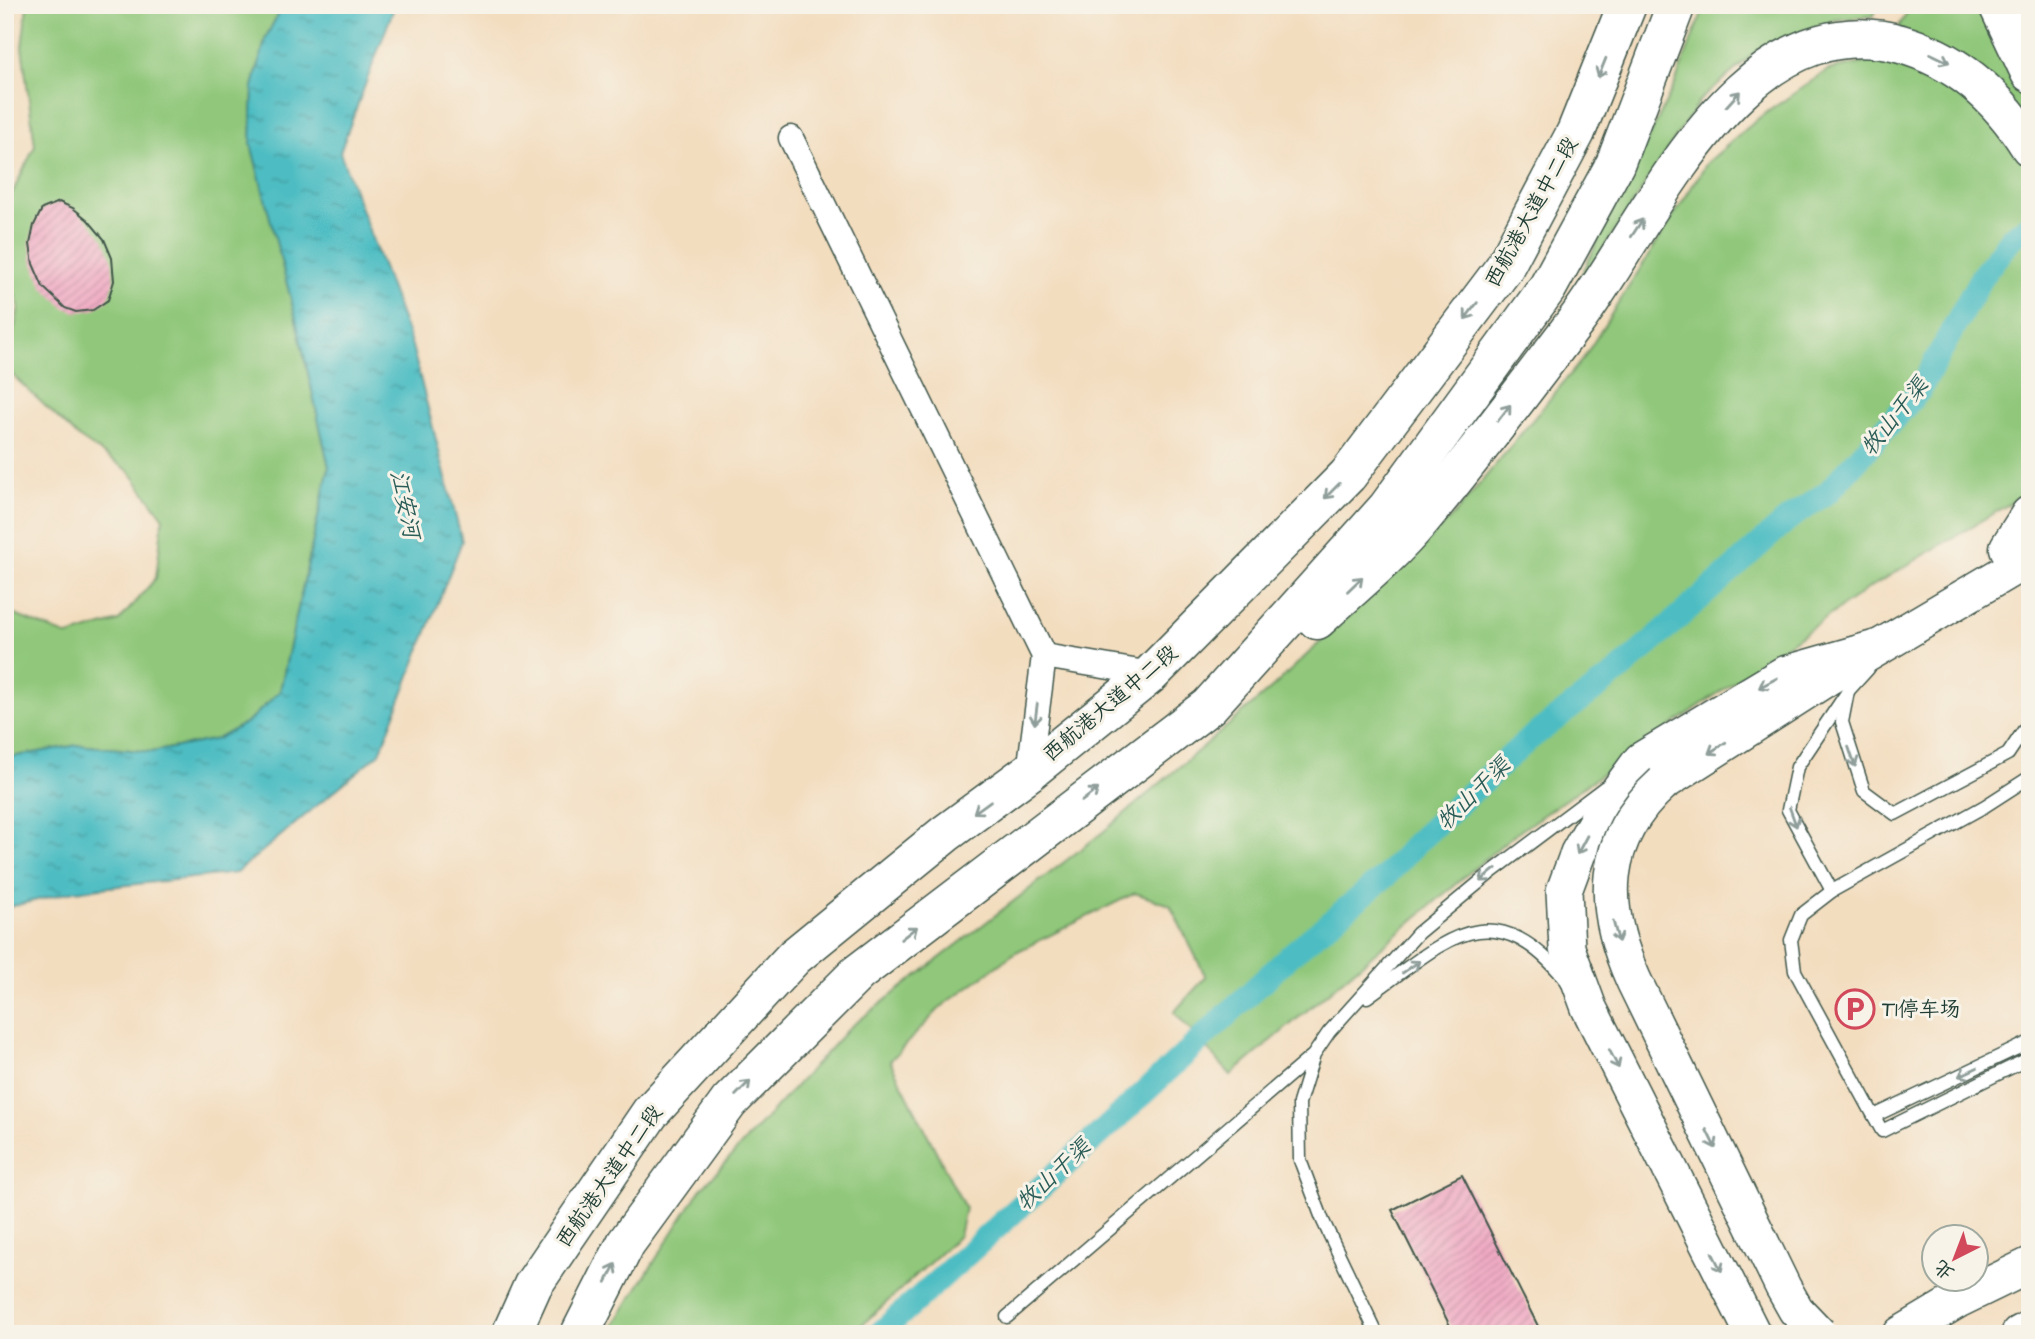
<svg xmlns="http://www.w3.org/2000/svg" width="2035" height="1339" font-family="'Architects Daughter','LXGW WenKai TC',sans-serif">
<defs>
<pattern id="water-ripples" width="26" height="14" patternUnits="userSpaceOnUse" patternTransform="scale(1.75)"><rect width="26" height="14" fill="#4ebdc3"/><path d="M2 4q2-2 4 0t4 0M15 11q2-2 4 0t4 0" fill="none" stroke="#409b9f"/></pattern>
<pattern id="building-hatch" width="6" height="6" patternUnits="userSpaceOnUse" patternTransform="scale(1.75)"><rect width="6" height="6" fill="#f0a5c1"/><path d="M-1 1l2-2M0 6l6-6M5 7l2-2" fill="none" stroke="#c2889e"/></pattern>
</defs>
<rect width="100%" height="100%" fill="#f7f3e8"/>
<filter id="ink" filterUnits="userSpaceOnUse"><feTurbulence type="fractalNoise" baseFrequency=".0143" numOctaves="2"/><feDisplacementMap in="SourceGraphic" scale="14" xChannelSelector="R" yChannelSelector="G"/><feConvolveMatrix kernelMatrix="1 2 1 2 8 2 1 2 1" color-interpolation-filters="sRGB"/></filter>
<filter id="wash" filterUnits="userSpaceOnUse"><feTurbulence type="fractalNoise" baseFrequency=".00686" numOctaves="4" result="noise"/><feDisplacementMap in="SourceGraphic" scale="28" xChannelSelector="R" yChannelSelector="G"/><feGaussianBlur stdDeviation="1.57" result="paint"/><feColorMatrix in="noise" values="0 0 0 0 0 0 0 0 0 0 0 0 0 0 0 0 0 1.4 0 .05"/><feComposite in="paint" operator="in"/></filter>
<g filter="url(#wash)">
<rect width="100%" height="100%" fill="#f3ddbf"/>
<g fill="#90c77a" stroke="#588257" stroke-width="2">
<path d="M 27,5 L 283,5 L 266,37 L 253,87 L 251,144 L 295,315 L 329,467 L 280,691 L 248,722 L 217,739 L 152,752 L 78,745 L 5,758 L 5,611 L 68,636 L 119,621 L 156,578 L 163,517 L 129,471 L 78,437 L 6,369 L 19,306 L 5,269 L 5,208 L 35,146 L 22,47 Z"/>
<path d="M 1705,5 L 1880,5 L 1873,16 L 1835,20 L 1763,46 L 1700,100 L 1565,308 L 1674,86 Z"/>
<path d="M 1912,5 L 2030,5 L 2030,482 L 2022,496 L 1866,590 L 1510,838 L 1231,1075 L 1174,1012 L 1206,977 L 1170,905 L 1135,893 L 1016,952 L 941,1007 L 890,1061 L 965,1208 L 959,1236 L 852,1334 L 608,1334 L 700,1190 L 848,1029 L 1103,832 L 1273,687 L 1453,516 L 1583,359 L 1707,163 L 1760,117 L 1828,70 L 1878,60 Z"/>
</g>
<path fill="url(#water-ripples)" stroke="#367d7c" stroke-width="2" d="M 283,5 L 395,5 L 340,152 L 412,346 L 462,541 L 380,753 L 236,873 L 74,891 L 5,908 L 5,758 L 78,745 L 152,752 L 217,739 L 248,722 L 280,691 L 329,467 L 295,315 L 251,144 L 253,87 L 266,37 Z"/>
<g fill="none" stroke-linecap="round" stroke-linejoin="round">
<path stroke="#4ebdc3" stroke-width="24" d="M 879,1334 L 1102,1132 L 1294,952 L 1387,875 L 1415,844 L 1528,740 L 1619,671 L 1787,520 L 1829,491 L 1919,391 L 1982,276 L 2012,237 L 2030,225"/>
</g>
<g id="blocks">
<g fill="url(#building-hatch)">
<path d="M 59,202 L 73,208 L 88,220 L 104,239 L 112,258 L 114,281 L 108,300 L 93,310 L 76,312 L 65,308 L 43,287 L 33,264 L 30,244 L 34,225 L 42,209 Z"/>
<path d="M 1462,1175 L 1542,1334 L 1454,1334 L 1392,1210 Z"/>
</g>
</g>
</g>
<g filter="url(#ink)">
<use href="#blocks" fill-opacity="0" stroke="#3f5549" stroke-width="2"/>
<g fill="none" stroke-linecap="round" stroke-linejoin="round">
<g stroke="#3f5549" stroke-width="15">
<g id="lane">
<path d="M 1848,691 L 1842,722 L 1864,791 L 1895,814 L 2008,754 L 2030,721"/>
<path d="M 2030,777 L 1985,806 L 1832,891 L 1801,915 L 1791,940 L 1795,971 L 1882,1131 L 2030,1058"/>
<path d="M 1832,891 L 1788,810 L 1797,767 L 1848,691 L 1868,669"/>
<path d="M 1367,997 C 1443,944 1489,887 1566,980"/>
<path d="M 1874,1116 L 2030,1042"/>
<path d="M 1007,1317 L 1311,1057"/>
<path d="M 1377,1334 L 1323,1221 L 1300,1160 L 1299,1103 L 1314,1054 L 1329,1032 L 1418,933 L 1493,871 L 1605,787"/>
</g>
</g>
<g stroke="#3f5549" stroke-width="27">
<g id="street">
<path d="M 791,138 L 1044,656 L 1029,772"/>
<path d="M 1044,656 L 1151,674"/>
</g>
</g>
<g stroke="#3f5549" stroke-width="38">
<g id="secondary">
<path d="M 1663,783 L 1827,678 L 2030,558"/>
<path d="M 1753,1334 L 1589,1008 L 1567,948 L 1564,891 L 1578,853 L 1596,821 L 1641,760 L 1784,674 L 1879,647"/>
<path d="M 1901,1334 L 1958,1300 L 2030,1265"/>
<path d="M 2019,1334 L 2030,1328"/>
</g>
</g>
<g stroke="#3f5549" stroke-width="41">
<g id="primary">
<path d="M 1998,5 L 2030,73"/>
<path d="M 2009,548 L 2030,515"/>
<path d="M 1317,620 C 1351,588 1390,557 1420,521 C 1474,457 1525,388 1576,321 C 1652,220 1740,0 1901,44 C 1958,60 1999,97 2030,147"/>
<path d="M 511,1334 L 533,1285 L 650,1113 L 794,957 L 945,834 L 1029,772 L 1151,674 L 1348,475 L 1504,268 L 1576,132 L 1627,5"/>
<path d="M 580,1334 L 626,1243 L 729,1102 L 858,973 L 1209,706 L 1387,508 L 1548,287 L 1615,164 L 1676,5"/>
</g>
</g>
<use href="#lane" stroke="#fff" stroke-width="12"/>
<use href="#street" stroke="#fff" stroke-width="24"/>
<use href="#secondary" stroke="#fff" stroke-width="35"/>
<use href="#primary" stroke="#fff" stroke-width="38"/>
<g stroke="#3f5549" stroke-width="38" stroke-linecap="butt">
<path id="secondary-bridge" d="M 1663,783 C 1600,840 1600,906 1634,981 L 1783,1287 L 1796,1310 L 1819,1334"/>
</g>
<use href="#secondary-bridge" stroke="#fff" stroke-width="35"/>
</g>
<defs><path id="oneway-shaft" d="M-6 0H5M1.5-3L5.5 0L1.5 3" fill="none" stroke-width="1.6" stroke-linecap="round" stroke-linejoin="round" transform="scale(1.75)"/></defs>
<g stroke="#8f9e9a">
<use href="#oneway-shaft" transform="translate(1940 58) rotate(26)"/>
<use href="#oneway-shaft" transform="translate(1602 68) rotate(112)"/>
<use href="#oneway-shaft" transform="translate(1733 99) rotate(-48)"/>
<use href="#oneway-shaft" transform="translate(1637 228) rotate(-57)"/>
<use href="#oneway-shaft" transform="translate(1471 311) rotate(127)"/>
<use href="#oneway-shaft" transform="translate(1504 413) rotate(-52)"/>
<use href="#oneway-shaft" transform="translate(1332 491) rotate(135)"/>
<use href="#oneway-shaft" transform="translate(1355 584) rotate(-44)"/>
<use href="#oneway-shaft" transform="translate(1768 683) rotate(152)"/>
<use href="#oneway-shaft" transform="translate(1036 714) rotate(97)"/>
<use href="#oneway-shaft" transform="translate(1717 748) rotate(147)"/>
<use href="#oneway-shaft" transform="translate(1852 757) rotate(71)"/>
<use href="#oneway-shaft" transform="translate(1090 795) rotate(-37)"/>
<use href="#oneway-shaft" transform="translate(982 807) rotate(144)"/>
<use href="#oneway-shaft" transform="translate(1793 817) rotate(70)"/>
<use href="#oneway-shaft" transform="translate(1582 845) rotate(118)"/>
<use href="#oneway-shaft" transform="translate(1488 875) rotate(141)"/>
<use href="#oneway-shaft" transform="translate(1616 932) rotate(75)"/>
<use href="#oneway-shaft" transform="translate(909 933) rotate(-38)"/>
<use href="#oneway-shaft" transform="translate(1411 967) rotate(-35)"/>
<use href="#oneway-shaft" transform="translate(1614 1059) rotate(63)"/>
<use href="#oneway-shaft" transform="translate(1968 1072) rotate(155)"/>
<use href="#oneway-shaft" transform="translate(743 1088) rotate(-45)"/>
<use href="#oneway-shaft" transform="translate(1711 1139) rotate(64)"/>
<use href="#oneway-shaft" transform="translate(1717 1262) rotate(63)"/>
<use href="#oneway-shaft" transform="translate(611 1273) rotate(-63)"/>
</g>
</g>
<defs>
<g id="parking-ring" transform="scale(2.0125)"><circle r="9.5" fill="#f7f3e8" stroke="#d1495b" stroke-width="1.5"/><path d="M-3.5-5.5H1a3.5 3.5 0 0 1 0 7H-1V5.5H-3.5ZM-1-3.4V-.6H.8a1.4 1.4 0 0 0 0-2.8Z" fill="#d1495b"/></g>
</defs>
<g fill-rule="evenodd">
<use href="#parking-ring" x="1855" y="1009"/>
</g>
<g text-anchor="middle" stroke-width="6" stroke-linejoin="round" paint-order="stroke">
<g font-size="21" fill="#1f3d34" stroke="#f7f3e8">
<text transform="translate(1531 212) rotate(-61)" y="7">西航港大道中二段</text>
<text transform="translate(1110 703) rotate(-40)" y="7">西航港大道中二段</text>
<text transform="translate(609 1176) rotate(-55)" y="7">西航港大道中二段</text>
</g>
<g font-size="21" fill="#1f3d34" stroke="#f7f3e8" text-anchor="start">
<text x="1882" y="1016">T1停车场</text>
</g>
<g font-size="23" font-style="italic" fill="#2b5d58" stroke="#f7f3e8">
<text transform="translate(1894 416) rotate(-51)" y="8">牧山干渠</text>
<text transform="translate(406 504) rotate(78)" y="8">江安河</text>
<text transform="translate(1473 793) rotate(-44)" y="8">牧山干渠</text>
<text transform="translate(1053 1174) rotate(-43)" y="8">牧山干渠</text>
</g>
</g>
<rect width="2035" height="1339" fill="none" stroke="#f7f3e8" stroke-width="28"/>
<g transform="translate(1955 1258) rotate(222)"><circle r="33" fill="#f7f3e8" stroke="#a1aaa0" stroke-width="2"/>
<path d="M0-5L12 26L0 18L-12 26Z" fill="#d1495b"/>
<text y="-10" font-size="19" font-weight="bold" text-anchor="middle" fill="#1f3d34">北</text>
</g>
</svg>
